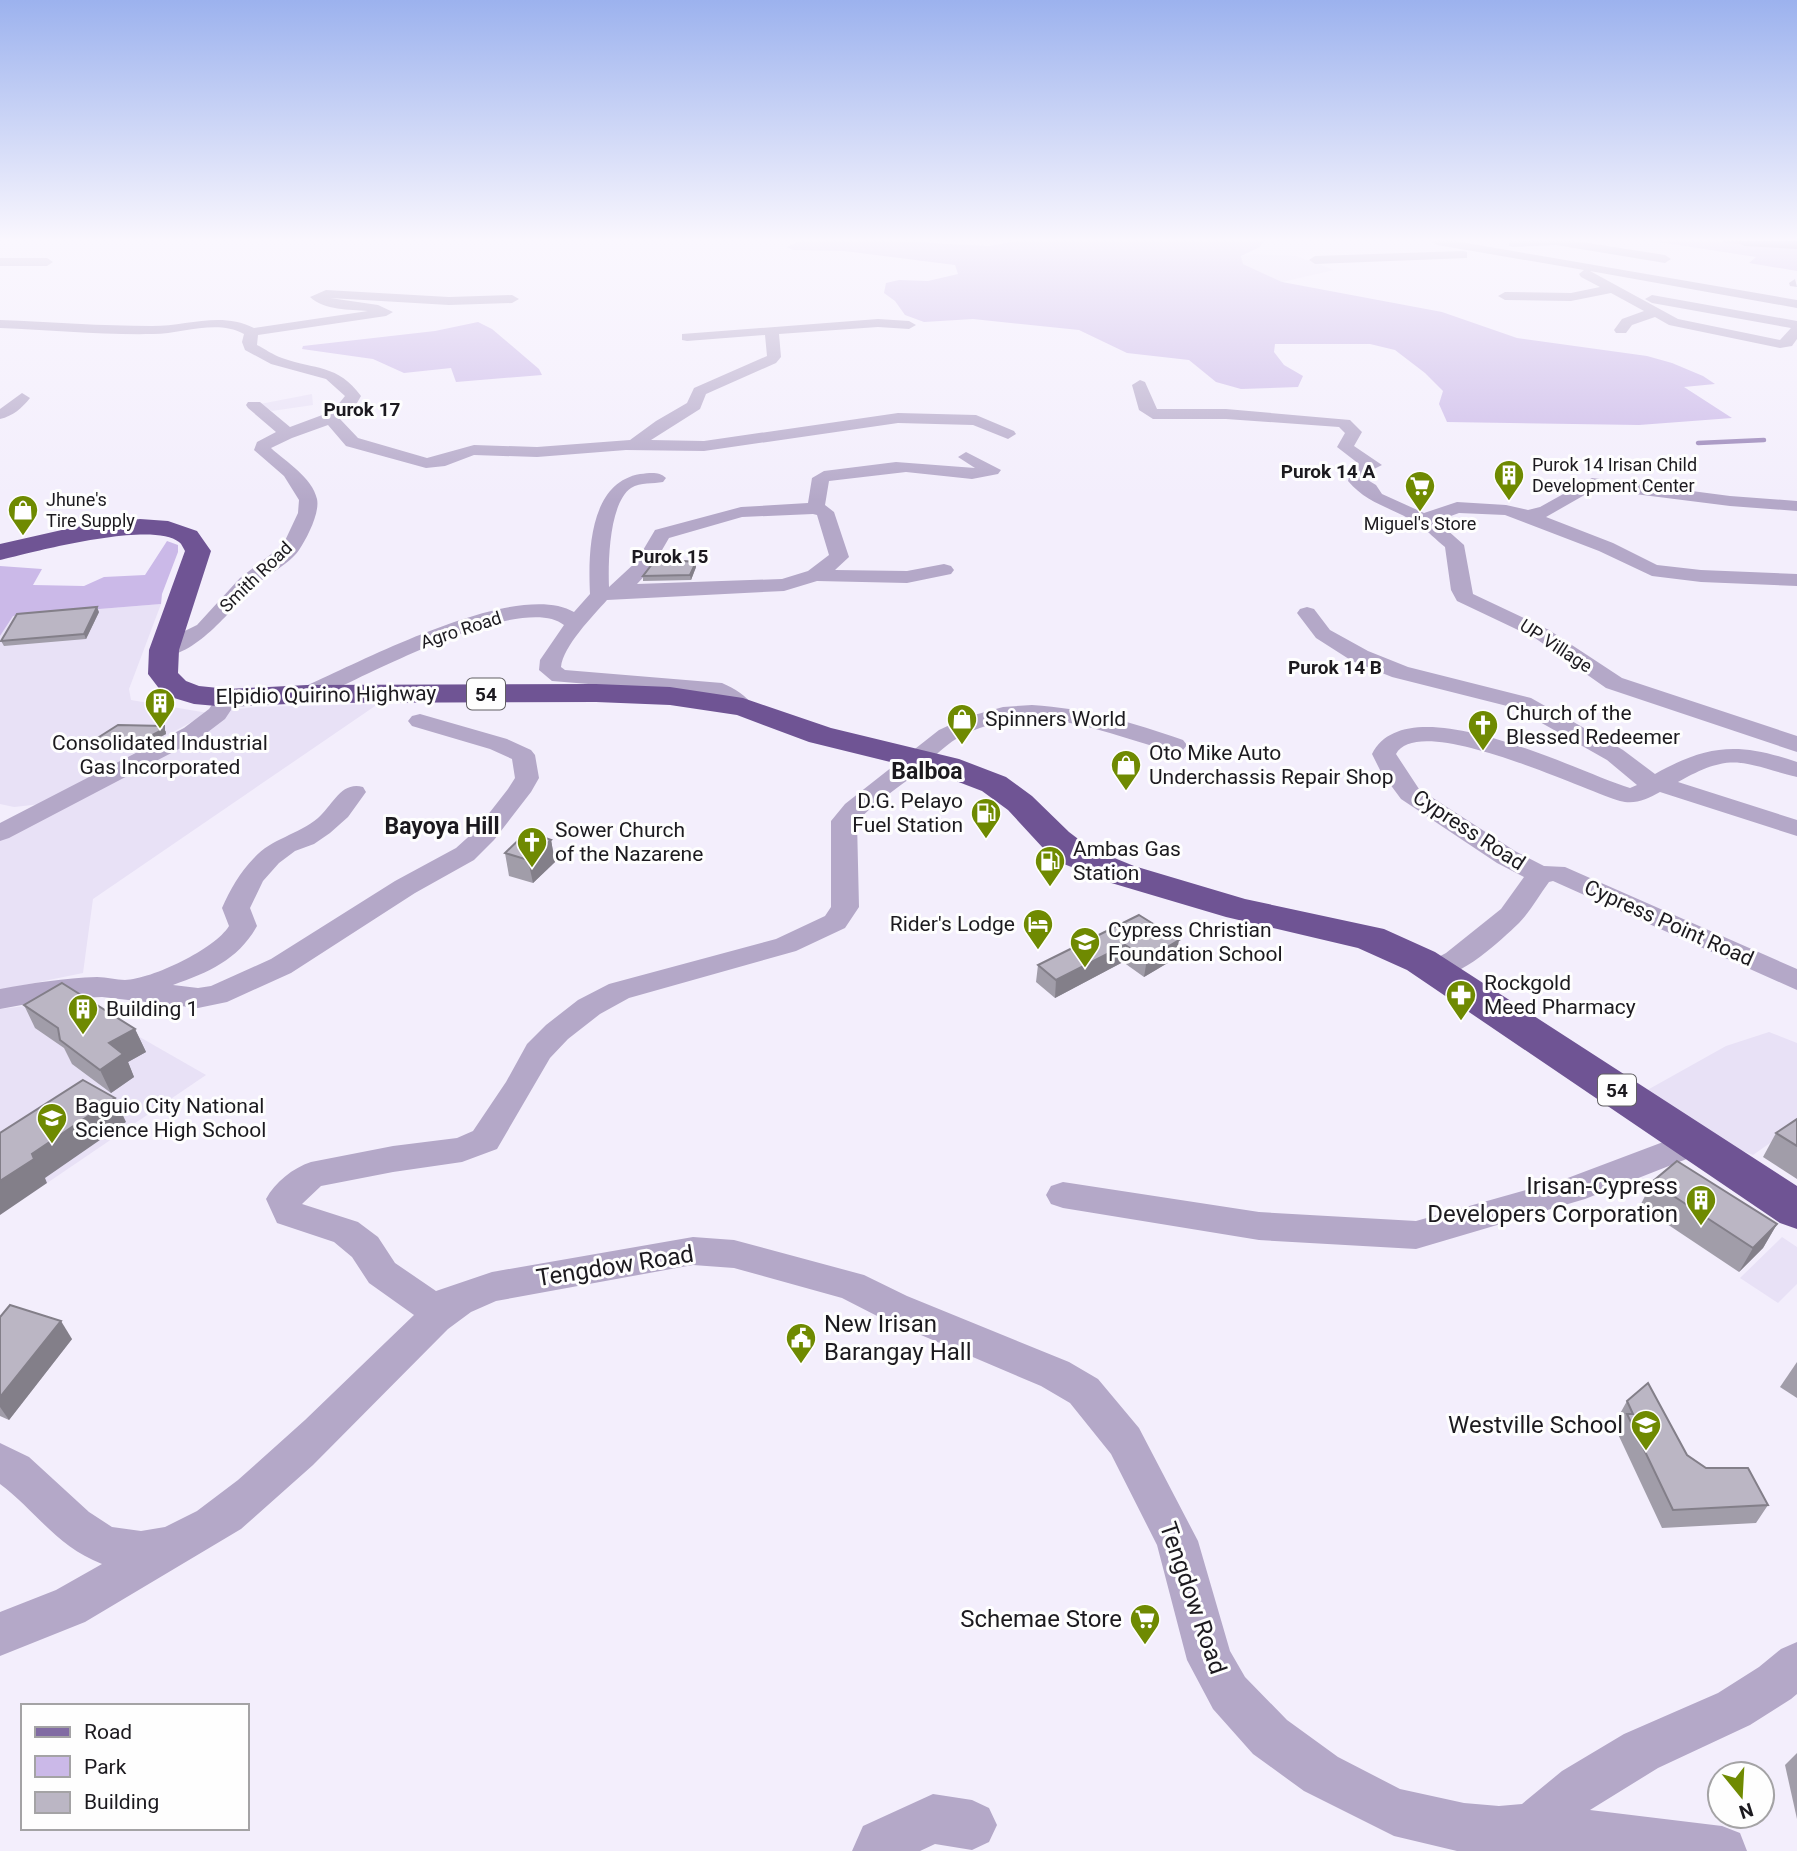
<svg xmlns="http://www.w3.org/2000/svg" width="1797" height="1851" font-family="Roboto,sans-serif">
<rect width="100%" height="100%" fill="#f3eefc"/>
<g fill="#e8e1f6">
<path d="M 1254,254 L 1296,256 L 1334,270 L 1282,282 L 1243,264 L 1241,256 Z"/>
<path d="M 312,394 L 313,405 L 272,411 L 260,404 Z"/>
<path d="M 161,604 L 129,689 L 131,700 L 208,713 L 41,804 L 14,807 L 0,804 L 0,636 L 12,616 Z"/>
<path d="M 378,704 L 93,899 L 83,973 L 0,990 L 0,839 L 229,710 L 256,707 Z"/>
<path d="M 75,1000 L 206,1075 L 0,1215 L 0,1009 Z"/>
<path d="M 1769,1032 L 1797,1043 L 1797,1124 L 1753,1155 L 1712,1139 L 1642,1093 L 1726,1046 Z"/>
<path d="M 1782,1237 L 1797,1247 L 1797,1284 L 1778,1303 L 1740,1278 Z"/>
</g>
<g fill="#cbb9e8">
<path d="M 800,241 L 894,241 L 989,246 L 1017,241 L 1263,241 L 1260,247 L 1241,256 L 1243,264 L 1282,282 L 1442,312 L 1517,338 L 1647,356 L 1672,363 L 1703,376 L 1715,384 L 1684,387 L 1732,418 L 1639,425 L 1447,422 L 1439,404 L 1443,391 L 1425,373 L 1395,350 L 1370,344 L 1275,344 L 1274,352 L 1284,365 L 1303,376 L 1298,387 L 1241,389 L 1216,382 L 1189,360 L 1127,353 L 1079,330 L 973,319 L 924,322 L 905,315 L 895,301 L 884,293 L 886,283 L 899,280 L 928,281 L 958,274 L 955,265 L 844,251 L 793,250 L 787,247 Z"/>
<path d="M 1652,241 L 1718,241 L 1797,247 L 1797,271 L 1749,263 L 1756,257 Z"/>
<path d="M 478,322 L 492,329 L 539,369 L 542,375 L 456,382 L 451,368 L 404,373 L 373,359 L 302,349 L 303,346 L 435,331 Z"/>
<path d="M 167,541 L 178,545 L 178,552 L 162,594 L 161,604 L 13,616 L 0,636 L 0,566 L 42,569 L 33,585 L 84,586 L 104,577 L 145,575 Z"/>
</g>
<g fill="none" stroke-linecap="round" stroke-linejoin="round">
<path stroke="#9682b6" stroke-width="3.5" d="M 1724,241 L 1747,243"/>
<path stroke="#9682b6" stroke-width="4.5" d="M 1698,443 L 1764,440"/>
<g fill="#b4a8c8" fill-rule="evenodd">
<path d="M 1431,241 L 1455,241 L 1797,300 L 1797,308 L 1590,271 L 1678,319 L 1780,340 L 1791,328 L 1652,303 L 1645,299 L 1652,295 L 1797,321 L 1797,339 L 1792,346 L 1780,348 L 1669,325 L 1655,317 L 1632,325 L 1626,333 L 1616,333 L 1614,330 L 1622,319 L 1644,311 L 1611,293 L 1571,301 L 1505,300 L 1498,296 L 1505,292 L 1571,293 L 1600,287 L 1581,277 L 1579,274 L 1584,270 L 1437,245 Z"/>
<path d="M 1509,241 L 1575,241 L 1665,255 L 1671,259 L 1665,263 L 1556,245 L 1513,247 L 1509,246 Z"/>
<path d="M 1463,251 L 1467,252 L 1467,258 L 1315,264 L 1309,260 L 1315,256 Z"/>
<path d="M 0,258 L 47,258 L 53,262 L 47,266 L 0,266 Z"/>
<path d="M 1795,279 L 1797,287 L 1790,286 L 1789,283 Z"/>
<path d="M 326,290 L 449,297 L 512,295 L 519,299 L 512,303 L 449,305 L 330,298 L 378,305 L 393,312 L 386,316 L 258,335 L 257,345 C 265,349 273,355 282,358 C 315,370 338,364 361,396 L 353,410 L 340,419 L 358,438 L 427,458 L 474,445 L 537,447 L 630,440 L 656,421 L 687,403 L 694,388 L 767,356 L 765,335 L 687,341 L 682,340 L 682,334 L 878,319 L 909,321 L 916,325 L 909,329 L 878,327 L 779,334 L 781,357 L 776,363 L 706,394 L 700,409 L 651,440 L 704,441 L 898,413 L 976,415 L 1014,431 L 1016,434 L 1008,439 L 973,425 L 898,423 L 704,451 L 626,450 L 537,457 L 474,455 L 445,466 L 426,468 L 346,446 L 328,425 L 292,438 L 271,448 C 286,462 312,477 317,499 C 320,513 307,538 299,550 C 289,565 267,574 254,587 C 232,607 192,663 156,655 L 153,650 L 156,645 L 197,625 L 240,578 L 283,545 L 298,513 L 299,500 L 284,476 L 254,450 L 257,442 L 276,432 L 248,408 L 246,405 L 248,402 L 260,402 L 290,427 L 333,411 L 345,396 L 326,379 L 271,364 L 245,350 L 242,342 L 244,334 C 216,319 183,334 153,334 C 102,335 51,330 0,328 L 0,320 C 51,322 102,326 152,326 C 187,326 221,311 254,328 L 368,311 C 349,309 325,311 310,297 Z"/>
<path d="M 1140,380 L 1145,382 L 1157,409 L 1226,409 L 1350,420 L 1362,432 L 1354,446 L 1382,465 L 1368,472 L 1366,479 L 1376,485 L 1382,494 L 1424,513 L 1457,502 L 1506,505 L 1528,510 L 1540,507 L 1592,478 L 1730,496 L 1797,501 L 1797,511 L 1730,506 L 1595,489 L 1546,517 L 1613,543 L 1657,565 L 1701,570 L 1797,574 L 1797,586 L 1701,582 L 1652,576 L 1599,551 L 1505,515 L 1459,513 L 1437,521 L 1464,545 L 1473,594 L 1549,630 L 1622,678 L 1797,736 L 1797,752 L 1606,688 L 1535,638 L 1457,601 L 1451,590 L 1445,547 C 1436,540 1428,531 1419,525 C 1395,508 1368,505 1348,481 L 1351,469 L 1359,464 L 1337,447 L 1345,433 L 1339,427 L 1226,419 L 1153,419 L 1139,410 L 1132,385 Z"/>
<path d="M 22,393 L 30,398 C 22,408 13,416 0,419 L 0,409 Z"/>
<path d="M 966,452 L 1001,470 L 998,474 L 972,479 L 906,472 L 829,481 L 825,505 L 834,512 L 849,557 L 835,570 L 907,571 L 944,564 L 951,566 L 954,570 L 951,574 L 907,583 L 817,581 L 784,591 L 607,600 C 593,616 563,646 561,667 L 565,670 L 722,683 C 735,689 746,695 754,707 L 751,712 L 735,712 L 710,694 L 552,681 L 539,670 L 540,660 L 564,625 C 522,591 361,678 315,699 L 299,699 L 296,694 L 299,689 C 357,664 516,578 574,612 L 590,594 C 588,553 589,483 640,474 C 650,473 659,471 666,478 L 663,482 C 653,484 641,482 631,488 C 609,503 608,563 609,587 L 636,562 L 655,530 L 741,507 L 808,503 L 812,478 L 824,471 L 896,462 L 975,468 L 958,457 ZM 813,514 L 817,515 L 829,555 L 808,571 L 782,579 L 637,584 L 651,569 L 669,538 L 742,517 Z"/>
<path d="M 1307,607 L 1314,609 L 1330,630 L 1368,651 L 1408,667 L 1531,698 L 1623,750 L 1655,774 C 1708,744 1739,742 1797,762 L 1797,777 C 1741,763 1733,751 1678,782 L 1797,820 L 1797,836 L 1660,792 C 1647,799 1635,805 1620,801 C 1583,790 1419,711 1396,754 L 1419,789 L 1515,851 L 1544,866 L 1565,867 L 1797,969 L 1797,990 L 1553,881 L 1549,882 C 1539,895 1531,911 1519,923 C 1499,942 1455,984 1427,977 L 1422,970 L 1427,963 L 1446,953 L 1501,909 L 1524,877 L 1497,863 L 1401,799 L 1381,772 L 1372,754 C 1407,683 1577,772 1630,788 L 1637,785 L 1607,760 L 1515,708 L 1392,677 L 1352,661 L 1316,638 L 1297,613 L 1300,609 Z"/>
<path d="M 228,691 L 236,693 L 239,698 L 225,719 L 200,738 L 9,838 L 0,841 L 0,823 L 184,728 L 209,709 L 220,693 Z"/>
<path d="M 1032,705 C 1085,708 1134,723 1183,740 L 1187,745 L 1183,750 L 1175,752 C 1098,733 1034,696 956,739 C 941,748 929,763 915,774 C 896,790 873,803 857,822 L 859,907 L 845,928 L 796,951 L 629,998 L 600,1014 L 568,1039 L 550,1058 L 497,1149 L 462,1162 L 393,1172 L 321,1186 L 302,1204 L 358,1222 L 378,1237 L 395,1263 L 436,1291 L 492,1272 L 693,1237 L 734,1240 L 864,1275 L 907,1296 L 1069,1362 L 1098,1379 L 1139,1428 L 1198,1541 L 1230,1651 L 1245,1677 L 1287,1720 L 1338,1757 L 1400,1789 L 1464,1803 L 1499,1806 L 1522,1804 L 1562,1771 L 1624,1734 L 1718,1693 L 1759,1667 L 1781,1649 L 1797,1642 L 1797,1694 L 1791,1699 L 1750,1725 L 1658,1768 L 1590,1810 L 1722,1826 L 1740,1833 L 1747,1851 L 1457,1851 L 1394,1836 L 1304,1791 L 1253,1754 L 1213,1709 L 1187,1660 L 1157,1545 L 1111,1454 L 1070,1403 L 1041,1386 L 881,1318 L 842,1298 L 734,1268 L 693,1265 L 496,1301 L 471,1312 L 448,1329 L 313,1465 L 241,1529 L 85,1622 L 0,1656 L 0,1612 L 56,1590 L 102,1564 C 56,1546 37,1512 0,1484 L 0,1443 L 29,1457 L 89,1512 L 112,1527 L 141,1531 L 165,1527 L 197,1511 L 238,1480 L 305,1420 L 414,1315 L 369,1283 L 352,1257 L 334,1242 L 277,1223 L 266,1199 C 275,1182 293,1168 311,1162 L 393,1146 L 457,1138 L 473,1131 L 506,1082 L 527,1044 L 546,1025 L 578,1000 L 609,984 L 776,939 L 825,916 L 831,907 L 831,821 L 845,804 L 939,730 L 967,717 L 1003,707 Z"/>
<path d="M 420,714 L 507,739 L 531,750 L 535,755 L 539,778 L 531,792 L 494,840 L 474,860 L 415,893 L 291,973 L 227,1002 L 198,1008 L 102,997 L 54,999 L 0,1009 L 0,989 C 33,983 64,978 97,977 C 107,977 116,980 125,980 C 152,979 215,949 229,926 L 222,908 C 230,890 240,872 254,858 C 272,838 298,835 318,818 C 333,805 341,781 363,787 L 366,792 L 348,817 L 330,833 L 314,844 L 295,851 L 279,863 L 263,881 L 250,908 L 257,926 C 238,960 209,972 173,985 L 198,988 L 211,986 L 271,959 L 395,881 L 456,848 L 476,830 L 508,789 L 515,778 L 512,759 L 490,749 L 412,726 L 408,721 L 412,716 Z"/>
<path d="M 1695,1130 L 1707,1133 L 1712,1142 L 1707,1151 L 1585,1199 L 1416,1249 L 1259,1240 L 1063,1208 L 1051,1204 L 1046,1195 L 1051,1186 L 1063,1182 L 1259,1212 L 1416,1221 L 1565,1179 Z"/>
<path d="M 933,1794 L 972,1800 L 989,1808 L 997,1825 L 989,1842 L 972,1850 L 935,1844 L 920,1851 L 852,1851 L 863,1826 Z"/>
</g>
<path fill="#816ba3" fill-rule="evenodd" d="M 1736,241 L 1797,241 L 1797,249 L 1744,246 Z"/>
<path fill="#6f5494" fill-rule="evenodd" d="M 140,519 L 168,521 L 197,531 L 211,551 L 179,650 L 178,673 L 186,681 L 199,686 L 228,689 L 307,685 L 596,684 L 670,687 L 743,698 L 831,728 L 959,759 L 1006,777 L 1032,796 L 1069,832 L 1090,848 L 1134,866 L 1245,899 L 1384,929 L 1435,952 L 1797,1186 L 1797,1229 L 1780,1223 L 1407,970 L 1358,948 L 1226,917 L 1108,882 L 1064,864 L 1043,848 L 1008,810 L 982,791 L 935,773 L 809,742 L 737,715 L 670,705 L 596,702 L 307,703 L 228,707 L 194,704 L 164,695 L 148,674 L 149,650 L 185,551 C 183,548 182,544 179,542 C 152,520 33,552 0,560 L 0,544 L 75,527 Z"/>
</g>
<g fill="#a19da9">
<path d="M 696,567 L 691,580 L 643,581 L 643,576 Z"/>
<path d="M 99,612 L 86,639 L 4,646 L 1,641 Z"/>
<path d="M 166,731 L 166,734 L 145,745 L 90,750 L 88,744 Z"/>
<path d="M 551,840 L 555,862 L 533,883 L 509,876 L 505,853 Z"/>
<path d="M 1139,915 L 1176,958 L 1144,977 L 1123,962 L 1055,998 L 1036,982 L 1038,965 Z"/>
<path d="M 24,1005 L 135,1029 L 146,1052 L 128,1062 L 134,1077 L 111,1093 L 72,1064 L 64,1048 L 35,1028 Z"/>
<path d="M 1797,1119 L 1797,1179 L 1763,1157 L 1776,1133 Z"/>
<path d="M 1652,1182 L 1777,1224 L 1763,1248 L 1739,1272 L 1640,1206 Z"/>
<path d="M 0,1317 L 72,1339 L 9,1420 L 0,1416 Z"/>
<path d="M 1797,1362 L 1797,1398 L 1780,1387 Z"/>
<path d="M 1627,1401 L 1687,1455 L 1706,1468 L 1768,1505 L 1756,1523 L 1662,1528 L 1617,1432 L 1620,1426 L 1617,1419 Z"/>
<path d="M 1797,1753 L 1797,1819 L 1785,1765 Z"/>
</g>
<g fill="#837f89">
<path d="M 696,562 L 696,567 L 691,580 L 690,575 Z"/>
<path d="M 97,607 L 99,612 L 86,639 L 84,634 Z"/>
<path d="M 164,726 L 166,734 L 145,745 L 143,740 Z"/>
<path d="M 551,840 L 555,862 L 533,883 L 528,860 Z"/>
<path d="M 1179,940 L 1176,958 L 1144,977 L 1147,959 Z"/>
<path d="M 1125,945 L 1123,962 L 1055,998 L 1056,980 Z"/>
<path d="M 135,1029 L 146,1052 L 128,1062 L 134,1077 L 111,1093 L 100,1070 L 109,1043 Z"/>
<path d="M 115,1098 L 126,1122 L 45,1178 L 47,1183 L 0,1215 L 0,1181 L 32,1154 Z"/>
<path d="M 1777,1224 L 1763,1248 L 1739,1272 L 1753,1248 Z"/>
<path d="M 61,1321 L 72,1339 L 9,1420 L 0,1407 L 0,1397 Z"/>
</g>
<g fill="#bbb6c4" stroke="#837f89" stroke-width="2">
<path d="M 656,559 L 696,562 L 690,575 L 643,576 Z"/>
<path d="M 97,607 L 84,634 L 1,641 L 17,614 Z"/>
<path d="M 118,725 L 164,726 L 164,729 L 143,740 L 88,744 Z"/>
<path d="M 527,832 L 551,840 L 528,860 L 505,853 Z"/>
<path d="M 1139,915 L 1179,940 L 1147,959 L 1125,945 L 1056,980 L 1038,965 Z"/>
<path d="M 62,983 L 135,1029 L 109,1043 L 123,1054 L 100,1070 L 60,1040 L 58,1028 L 24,1005 Z"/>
<path d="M 83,1080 L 115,1098 L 32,1154 L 34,1159 L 0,1181 L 0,1133 Z"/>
<path d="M 1797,1119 L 1797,1146 L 1776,1133 Z"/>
<path d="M 1677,1161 L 1777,1224 L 1753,1248 L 1652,1182 Z"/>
<path d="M 10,1305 L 61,1321 L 0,1397 L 0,1317 Z"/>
<path d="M 1648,1383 L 1687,1455 L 1706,1468 L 1748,1468 L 1768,1505 L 1673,1510 L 1627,1414 L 1633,1414 L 1627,1401 Z"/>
</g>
<linearGradient id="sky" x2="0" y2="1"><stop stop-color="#9cb2ee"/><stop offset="0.48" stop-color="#faf7fe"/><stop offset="1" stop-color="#faf7fe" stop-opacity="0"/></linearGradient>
<rect width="1797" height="500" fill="url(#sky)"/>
<defs>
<g id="building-pin" transform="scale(1.575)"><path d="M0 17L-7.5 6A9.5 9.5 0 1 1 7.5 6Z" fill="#6f8a01" stroke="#fefefe"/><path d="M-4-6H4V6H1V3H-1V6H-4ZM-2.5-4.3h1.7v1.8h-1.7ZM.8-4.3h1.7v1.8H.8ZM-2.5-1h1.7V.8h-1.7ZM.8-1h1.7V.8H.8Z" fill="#fff"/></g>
<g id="supermarket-pin" transform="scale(1.575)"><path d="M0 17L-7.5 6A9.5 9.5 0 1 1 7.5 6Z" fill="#6f8a01" stroke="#fefefe"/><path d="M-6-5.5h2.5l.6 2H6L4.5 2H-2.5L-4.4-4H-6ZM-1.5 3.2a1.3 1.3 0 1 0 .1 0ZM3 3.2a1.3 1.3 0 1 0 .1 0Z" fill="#fff"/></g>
<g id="shop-pin" transform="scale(1.575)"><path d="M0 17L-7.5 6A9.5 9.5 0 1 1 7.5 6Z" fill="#6f8a01" stroke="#fefefe"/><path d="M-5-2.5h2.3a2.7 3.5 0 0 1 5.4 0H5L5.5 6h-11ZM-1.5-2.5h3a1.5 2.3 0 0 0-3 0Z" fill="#fff"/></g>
<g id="church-pin" transform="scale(1.575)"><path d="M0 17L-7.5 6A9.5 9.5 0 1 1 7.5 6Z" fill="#6f8a01" stroke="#fefefe"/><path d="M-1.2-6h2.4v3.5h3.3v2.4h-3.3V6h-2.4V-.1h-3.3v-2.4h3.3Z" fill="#fff"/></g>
<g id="fuel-pin" transform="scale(1.575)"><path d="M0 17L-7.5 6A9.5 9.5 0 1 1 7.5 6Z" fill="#6f8a01" stroke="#fefefe"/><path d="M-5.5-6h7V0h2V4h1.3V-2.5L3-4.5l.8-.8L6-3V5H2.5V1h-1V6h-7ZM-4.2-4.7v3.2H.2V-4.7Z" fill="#fff"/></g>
<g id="hotel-pin" transform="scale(1.575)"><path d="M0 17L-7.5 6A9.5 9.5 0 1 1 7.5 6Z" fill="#6f8a01" stroke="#fefefe"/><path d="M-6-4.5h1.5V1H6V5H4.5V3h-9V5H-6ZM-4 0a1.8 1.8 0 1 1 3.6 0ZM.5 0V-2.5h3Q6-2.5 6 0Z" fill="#fff"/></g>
<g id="school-pin" transform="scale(1.575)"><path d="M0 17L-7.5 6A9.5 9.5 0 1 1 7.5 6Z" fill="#6f8a01" stroke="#fefefe"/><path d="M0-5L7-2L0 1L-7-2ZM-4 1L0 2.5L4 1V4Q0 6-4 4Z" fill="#fff"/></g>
<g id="pharmacy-pin" transform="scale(1.575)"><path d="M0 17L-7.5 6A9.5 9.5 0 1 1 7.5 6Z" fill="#6f8a01" stroke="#fefefe"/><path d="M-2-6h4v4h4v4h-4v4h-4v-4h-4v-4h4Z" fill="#fff"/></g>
<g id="civic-pin" transform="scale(1.575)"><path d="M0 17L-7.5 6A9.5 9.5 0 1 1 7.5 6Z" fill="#6f8a01" stroke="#fefefe"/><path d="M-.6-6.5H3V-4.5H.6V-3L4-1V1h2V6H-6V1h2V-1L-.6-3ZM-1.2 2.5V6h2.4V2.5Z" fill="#fff"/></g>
</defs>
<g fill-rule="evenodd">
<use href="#building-pin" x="1509" y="475"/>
<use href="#supermarket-pin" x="1420" y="486"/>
<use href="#shop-pin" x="23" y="510"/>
<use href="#building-pin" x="160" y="703"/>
<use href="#shop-pin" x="962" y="719"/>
<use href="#church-pin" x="1483" y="725"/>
<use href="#shop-pin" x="1126" y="765"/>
<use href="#fuel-pin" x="986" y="813"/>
<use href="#church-pin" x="532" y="842"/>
<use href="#fuel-pin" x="1050" y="861"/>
<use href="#hotel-pin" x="1038" y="924"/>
<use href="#school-pin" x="1085" y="942"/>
<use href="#pharmacy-pin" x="1461" y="995"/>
<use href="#building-pin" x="83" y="1009"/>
<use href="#school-pin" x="52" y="1118"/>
<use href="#building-pin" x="1701" y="1200"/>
<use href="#civic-pin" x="801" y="1338"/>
<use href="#school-pin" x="1646" y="1425"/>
<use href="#supermarket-pin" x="1145" y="1619"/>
</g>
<g text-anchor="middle" stroke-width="6" stroke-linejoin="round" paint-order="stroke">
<g font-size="18" fill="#1c1a1f" stroke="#fefefe" text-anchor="start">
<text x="1532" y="471">Purok 14 Irisan Child<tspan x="1532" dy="21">Development Center</tspan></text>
<text x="46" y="506">Jhune's<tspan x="46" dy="21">Tire Supply</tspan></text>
<text x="1420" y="530" text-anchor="middle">Miguel's Store</text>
</g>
<g font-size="18" fill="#1c1a1f" stroke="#fefefe">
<text transform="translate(256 577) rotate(-44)" y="6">Smith Road</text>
<text transform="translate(461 630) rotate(-18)" y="6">Agro Road</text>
<text transform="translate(1556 646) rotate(33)" y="6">UP Village</text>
</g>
<g font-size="19" font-weight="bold" fill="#1c1a1f" stroke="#fefefe">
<text x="362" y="416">Purok 17</text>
<text x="1328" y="478">Purok 14 A</text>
<text x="670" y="563">Purok 15</text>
<text x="1335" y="674">Purok 14 B</text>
</g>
<g fill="#fefefe" stroke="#605e62" stroke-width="2">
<rect x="467" y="678.5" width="38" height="31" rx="5"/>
<rect x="1598" y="1074.5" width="38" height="31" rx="5"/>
</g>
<g font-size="19" font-weight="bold" fill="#1c1a1f">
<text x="486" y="701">54</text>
<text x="1617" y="1097">54</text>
</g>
<g font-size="21" fill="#1c1a1f" stroke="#fefefe">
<text transform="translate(326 695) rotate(-1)" y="7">Elpidio Quirino Highway</text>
<text transform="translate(1469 830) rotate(33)" y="7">Cypress Road</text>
<text transform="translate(1669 923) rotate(24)" y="7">Cypress Point Road</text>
</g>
<g font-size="21" fill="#1c1a1f" stroke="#fefefe" text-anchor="start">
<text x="1506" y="720">Church of the<tspan x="1506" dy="24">Blessed Redeemer</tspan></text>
<text x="985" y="726">Spinners World</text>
<text x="160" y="750" text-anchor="middle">Consolidated Industrial<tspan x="160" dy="24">Gas Incorporated</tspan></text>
<text x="1149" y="760">Oto Mike Auto<tspan x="1149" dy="24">Underchassis Repair Shop</tspan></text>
<text x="963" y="808" text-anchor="end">D.G. Pelayo<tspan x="963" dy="24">Fuel Station</tspan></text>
<text x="555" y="837">Sower Church<tspan x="555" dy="24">of the Nazarene</tspan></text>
<text x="1073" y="856">Ambas Gas<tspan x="1073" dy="24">Station</tspan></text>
<text x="1015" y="931" text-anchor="end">Rider's Lodge</text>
<text x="1108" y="937">Cypress Christian<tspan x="1108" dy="24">Foundation School</tspan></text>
<text x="1484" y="990">Rockgold<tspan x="1484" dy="24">Meed Pharmacy</tspan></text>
<text x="106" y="1016">Building 1</text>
<text x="75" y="1113">Baguio City National<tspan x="75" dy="24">Science High School</tspan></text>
</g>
<g font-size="23" font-weight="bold" fill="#1c1a1f" stroke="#fefefe">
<text x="927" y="779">Balboa</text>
<text x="442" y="834">Bayoya Hill</text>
</g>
<g font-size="24" fill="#1c1a1f" stroke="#fefefe" text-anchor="end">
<text x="1678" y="1194">Irisan-Cypress<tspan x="1678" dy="28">Developers Corporation</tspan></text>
<text x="824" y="1332" text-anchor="start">New Irisan<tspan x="824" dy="28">Barangay Hall</tspan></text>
<text x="1623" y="1433">Westville School</text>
<text x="1122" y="1627">Schemae Store</text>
</g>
<g font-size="24" fill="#1c1a1f" stroke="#fefefe">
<text transform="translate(615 1266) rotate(-9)" y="8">Tengdow Road</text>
<text transform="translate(1193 1598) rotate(71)" y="8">Tengdow Road</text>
</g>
</g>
<rect x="21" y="1704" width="228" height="126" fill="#fefefe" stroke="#a4a3a5" stroke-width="2"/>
<rect x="35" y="1727" width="35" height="10" fill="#816ba3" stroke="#a4a3a5" stroke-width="2"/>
<text x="84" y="1739" font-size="21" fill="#1c1a1f">Road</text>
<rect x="35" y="1756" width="35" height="21" fill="#cbb9e8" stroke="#a4a3a5" stroke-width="2"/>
<text x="84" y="1774" font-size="21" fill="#1c1a1f">Park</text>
<rect x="35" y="1792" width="35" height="21" fill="#bbb6c4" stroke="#a4a3a5" stroke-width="2"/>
<text x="84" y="1809" font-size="21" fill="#1c1a1f">Building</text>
<g transform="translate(1741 1795) rotate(162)"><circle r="33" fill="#fefefe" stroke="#a4a3a5" stroke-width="2"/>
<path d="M0-5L12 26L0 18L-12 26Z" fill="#6f8a01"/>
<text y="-10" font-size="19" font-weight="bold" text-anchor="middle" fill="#1c1a1f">N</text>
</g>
</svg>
